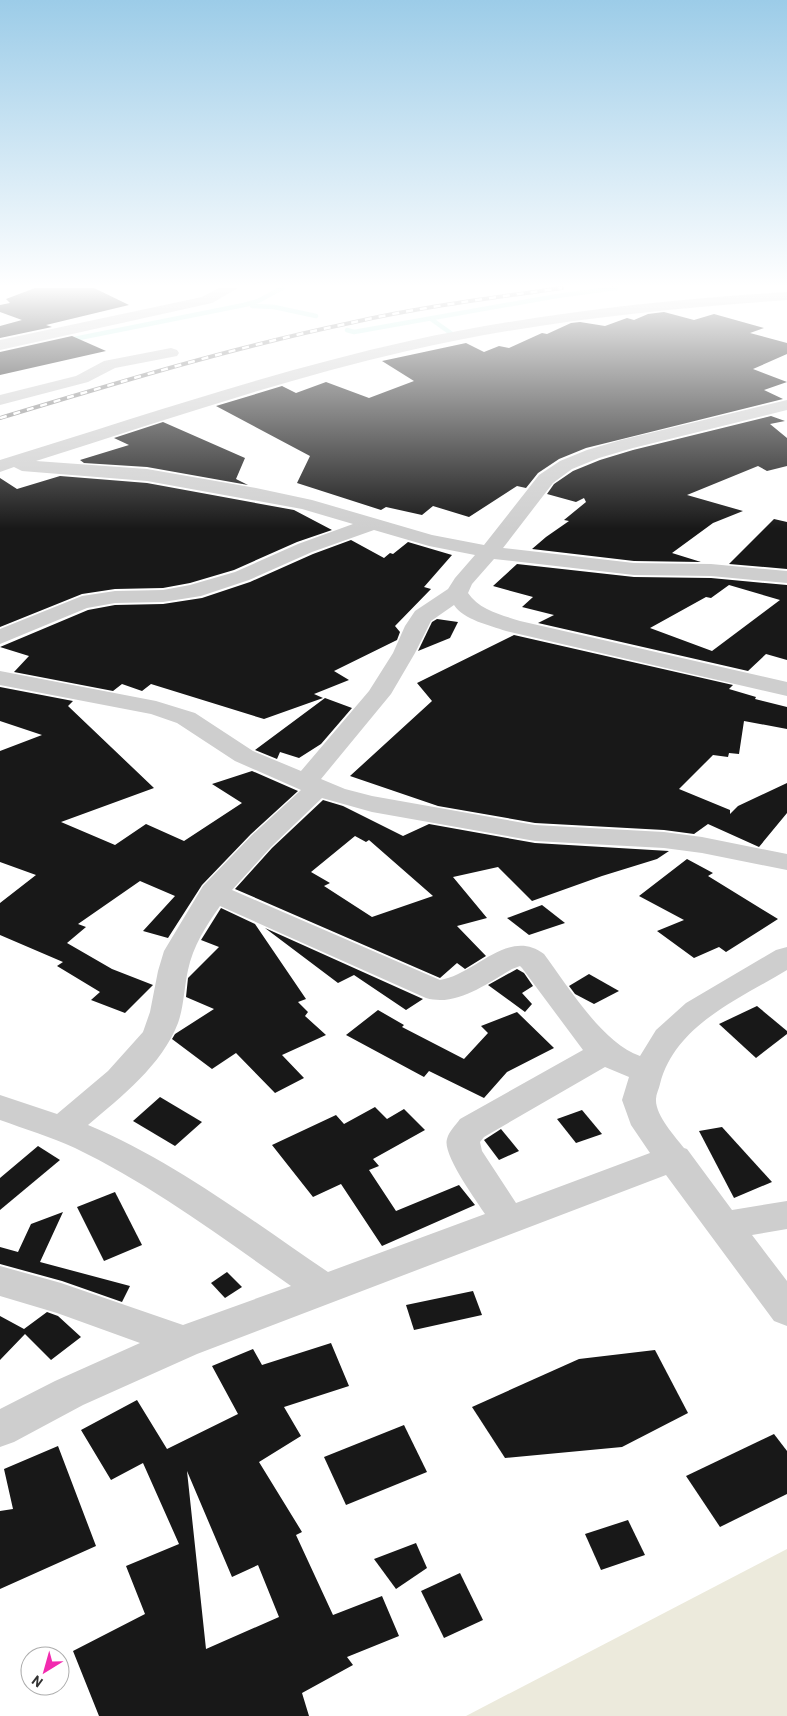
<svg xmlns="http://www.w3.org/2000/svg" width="787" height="1716" font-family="Barlow,sans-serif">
<rect width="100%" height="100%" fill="#fff"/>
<path fill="#eceadc" d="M 787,1549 L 787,1716 L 466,1716 Z"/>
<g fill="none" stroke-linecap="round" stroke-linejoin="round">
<g stroke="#caf0e8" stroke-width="4.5">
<path d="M 252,306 L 274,307 L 316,316"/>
<path d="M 431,319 L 452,334"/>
<path d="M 347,330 L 354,332 L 557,296 L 616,288"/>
<path d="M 69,340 L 244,305 L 258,301 L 282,288"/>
</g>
</g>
<g fill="#181818" fill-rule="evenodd">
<path d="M 35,288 L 94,288 L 129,305 L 46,325 L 52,327 L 0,338 L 0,326 L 22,320 L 0,312 L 0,305 L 10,303 L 6,299 Z"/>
<path d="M 664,312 L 694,320 L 714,314 L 764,328 L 750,333 L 787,343 L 787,354 L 753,369 L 787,382 L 764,390 L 783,399 L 586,448 L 559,459 L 538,473 L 526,488 L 517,486 L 469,517 L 433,506 L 422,515 L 386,507 L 381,510 L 297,483 L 310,456 L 216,406 L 282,386 L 296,393 L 326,382 L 369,398 L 414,381 L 382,361 L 466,343 L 484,352 L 499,346 L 509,348 L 542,333 L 547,334 L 571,323 L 580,322 L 605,326 L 627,318 L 634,320 L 648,314 Z"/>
<path d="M 72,336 L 106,351 L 0,375 L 0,352 Z"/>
<path d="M 771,416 L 785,421 L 770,424 L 787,438 L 787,466 L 767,471 L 758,466 L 687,495 L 743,511 L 713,523 L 672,553 L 701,562 L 634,561 L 532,549 L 546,537 L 569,521 L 564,520 L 586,502 L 584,498 L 576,502 L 547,494 L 554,484 L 573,471 L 600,460 L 633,450 Z"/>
<path d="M 163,422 L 245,458 L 236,479 L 248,485 L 147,467 L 84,463 L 80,460 L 129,445 L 114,438 Z"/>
<path d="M 60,476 L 147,483 L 294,510 L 332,530 L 297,542 L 234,570 L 190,583 L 163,588 L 115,589 L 82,594 L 0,627 L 0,478 L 17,489 Z"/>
<path d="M 774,519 L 787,522 L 787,569 L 729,564 Z"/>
<path d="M 351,540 L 384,558 L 390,553 L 393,554 L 408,542 L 452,555 L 424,587 L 431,589 L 395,626 L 400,632 L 397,640 L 334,671 L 349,680 L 314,694 L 323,698 L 264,719 L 151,684 L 142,691 L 122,684 L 113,691 L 14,672 L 29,656 L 0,647 L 88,610 L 115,605 L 163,604 L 202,598 L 250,582 L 313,554 Z"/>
<path d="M 517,564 L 634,577 L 711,578 L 787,585 L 787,660 L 766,654 L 748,671 L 538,623 L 554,615 L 522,607 L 533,597 L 493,586 ZM 729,585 L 780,600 L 712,651 L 650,628 L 706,597 L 711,598 Z"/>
<path d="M 437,619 L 458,622 L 450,638 L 418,651 L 432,622 Z"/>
<path d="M 514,635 L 733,685 L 729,689 L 756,697 L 755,699 L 787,707 L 787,729 L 744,721 L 739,754 L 729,753 L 728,757 L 713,755 L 679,789 L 730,810 L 730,814 L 738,806 L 787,783 L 787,813 L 759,847 L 708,824 L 694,834 L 664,830 L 535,823 L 438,806 L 350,776 L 432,701 L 417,683 Z"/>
<path d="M 0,687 L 73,701 L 68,706 L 154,788 L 61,822 L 115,845 L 146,824 L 184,841 L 242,803 L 212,784 L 252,771 L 298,791 L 251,834 L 202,885 L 168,938 L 143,931 L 175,896 L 140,881 L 78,924 L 86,927 L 67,943 L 112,969 L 153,985 L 125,1013 L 91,1000 L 100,992 L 57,966 L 63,962 L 0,935 L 0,903 L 36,875 L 0,862 L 0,751 L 42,735 L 0,721 Z"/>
<path d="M 325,698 L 352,708 L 321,744 L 299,758 L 280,752 L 277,759 L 255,750 Z"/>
<path d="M 323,800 L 343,806 L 403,836 L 429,824 L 535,843 L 669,851 L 657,859 L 602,876 L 532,901 L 498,867 L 453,877 L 487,918 L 457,926 L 486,956 L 465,969 L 457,963 L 440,978 L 235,889 L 272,848 ZM 355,836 L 366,842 L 369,840 L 433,896 L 372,917 L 324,886 L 330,883 L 311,872 Z"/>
<path d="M 687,859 L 713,873 L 708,876 L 778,919 L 726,952 L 719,947 L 694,958 L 657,931 L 684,920 L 639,896 Z"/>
<path d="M 542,905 L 565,923 L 529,935 L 507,918 Z"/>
<path d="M 221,908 L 255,924 L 306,999 L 298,1002 L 308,1012 L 305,1016 L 326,1035 L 282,1055 L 304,1078 L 275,1093 L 236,1053 L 212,1069 L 172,1039 L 175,1034 L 214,1009 L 186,997 L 188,978 L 219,947 L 201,940 Z"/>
<path d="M 265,928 L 423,999 L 406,1010 L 354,975 L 338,983 Z"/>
<path d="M 517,969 L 524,973 L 533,986 L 522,993 L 532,1004 L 525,1012 L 488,985 Z"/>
<path d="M 589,974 L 619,991 L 594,1004 L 575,994 L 569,986 Z"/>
<path d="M 757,1006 L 787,1031 L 787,1034 L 756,1058 L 719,1024 Z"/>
<path d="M 378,1010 L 404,1025 L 402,1027 L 464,1059 L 488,1033 L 481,1026 L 517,1012 L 554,1048 L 507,1072 L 484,1098 L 429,1071 L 424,1077 L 346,1035 Z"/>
<path d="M 160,1097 L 202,1122 L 175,1146 L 133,1121 Z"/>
<path d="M 375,1107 L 387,1119 L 404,1109 L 425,1130 L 373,1159 L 379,1166 L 369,1170 L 396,1211 L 459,1185 L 475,1205 L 382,1246 L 341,1184 L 313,1197 L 272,1145 L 336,1115 L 344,1124 Z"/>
<path d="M 582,1110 L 602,1134 L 576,1143 L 557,1119 Z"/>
<path d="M 722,1127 L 772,1182 L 734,1198 L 699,1131 Z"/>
<path d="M 501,1129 L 519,1151 L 499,1160 L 484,1140 Z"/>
<path d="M 38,1146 L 60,1160 L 0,1210 L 0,1178 Z"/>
<path d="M 115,1192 L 142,1245 L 104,1261 L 77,1207 Z"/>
<path d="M 63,1212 L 40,1262 L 130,1286 L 122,1302 L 62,1281 L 0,1264 L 0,1247 L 18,1252 L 31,1224 Z"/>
<path d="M 227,1272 L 242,1287 L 225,1298 L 211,1283 Z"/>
<path d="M 473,1291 L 482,1315 L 414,1330 L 406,1305 Z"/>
<path d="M 47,1312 L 58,1316 L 81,1337 L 51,1360 L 25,1334 L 0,1360 L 0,1316 L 24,1329 Z"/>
<path d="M 331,1343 L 349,1386 L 284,1407 L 301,1436 L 259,1462 L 302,1532 L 296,1535 L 333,1615 L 382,1596 L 399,1636 L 347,1657 L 353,1665 L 302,1693 L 309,1716 L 99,1716 L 73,1651 L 145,1614 L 126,1566 L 179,1544 L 143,1463 L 111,1480 L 81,1430 L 137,1400 L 167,1449 L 238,1414 L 212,1366 L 253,1349 L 262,1365 ZM 187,1471 L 232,1577 L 258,1565 L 279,1617 L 206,1649 Z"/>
<path d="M 655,1350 L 688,1413 L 622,1447 L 505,1458 L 472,1407 L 579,1359 Z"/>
<path d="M 404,1425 L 427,1472 L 346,1505 L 324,1457 Z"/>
<path d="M 774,1434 L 787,1451 L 787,1494 L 720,1527 L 686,1476 Z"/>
<path d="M 58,1446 L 96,1546 L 0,1589 L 0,1511 L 13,1509 L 4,1469 Z"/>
<path d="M 628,1520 L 645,1555 L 601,1570 L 585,1534 Z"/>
<path d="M 416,1543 L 427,1568 L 396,1589 L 374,1559 Z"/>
<path d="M 460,1573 L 483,1620 L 444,1638 L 421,1591 Z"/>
</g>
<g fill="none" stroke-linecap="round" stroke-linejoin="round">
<g fill="#cecece" fill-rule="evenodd">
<path d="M 219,288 L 238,288 L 212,303 L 0,350 L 0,340 L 202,297 Z"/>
<path d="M 787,292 L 787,300 C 660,309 532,322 407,351 C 281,380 159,422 36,461 L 147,469 L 256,488 L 312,500 L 432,535 L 484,545 L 539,475 L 560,461 L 587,450 L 621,440 L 787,400 L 787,410 L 633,448 L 599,458 L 572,469 L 553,483 L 503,548 L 634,563 L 711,564 L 787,571 L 787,583 L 711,576 L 634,575 L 494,559 L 472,584 L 468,593 C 479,610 502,615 520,621 L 787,682 L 787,696 L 506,631 C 489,625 464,620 454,605 L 431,621 L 415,653 L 391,694 L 321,779 L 345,789 L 372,796 L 535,825 L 664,832 L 702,837 L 787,854 L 787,870 L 702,853 L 664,848 L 535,841 L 372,812 L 322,798 L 271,847 L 232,890 L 440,980 C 475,975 508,927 544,954 C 568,986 602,1043 640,1056 L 656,1030 L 686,1003 L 776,950 L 787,947 L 787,970 C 739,999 675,1025 660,1084 C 659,1089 656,1094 656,1099 C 655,1115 675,1136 684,1148 L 687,1149 L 732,1210 L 787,1201 L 787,1229 L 752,1235 L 787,1281 L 787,1326 L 774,1321 L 666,1175 L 197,1354 L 83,1405 L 14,1442 L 0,1447 L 0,1409 L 55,1381 L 140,1343 L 57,1313 L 0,1296 L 0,1266 L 61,1283 L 183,1325 L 291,1286 C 221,1237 152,1185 75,1148 C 51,1137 25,1129 0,1120 L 0,1095 L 57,1114 L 108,1071 L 143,1032 L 150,1012 L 158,971 L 164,951 L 203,886 L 252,835 L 301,790 L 235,761 L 177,723 L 151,714 L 0,685 L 0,671 L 156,701 L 195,713 L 253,751 L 301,771 L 369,691 L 393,653 L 405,626 L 415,611 L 448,589 L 455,578 L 475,555 L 429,546 L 374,530 L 312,552 L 249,580 L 201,596 L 163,602 L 115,603 L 87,608 L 0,644 L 0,629 L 82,596 L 115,591 L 163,590 L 190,585 L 235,572 L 298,544 L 353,524 L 302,509 L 147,481 L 22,471 L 14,467 L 0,472 L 0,460 C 136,418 270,372 409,341 C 533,314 660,300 787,292 ZM 220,906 L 426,998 C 457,1007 487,983 512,969 L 520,966 L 522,968 L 583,1050 L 460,1119 C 456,1125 449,1131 447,1139 C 442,1154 476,1200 485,1214 L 328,1272 C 251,1220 174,1161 88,1125 C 121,1097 162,1065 178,1023 C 184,1006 184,988 188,970 C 193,946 206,926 220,906 ZM 605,1067 L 629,1077 L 622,1100 L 631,1125 L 650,1153 L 516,1203 L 482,1151 L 480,1142 L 484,1137 Z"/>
<path d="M 171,348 L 177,350 L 179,353 L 177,356 L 115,368 L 88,382 L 0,405 L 0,395 L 76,376 L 104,361 Z"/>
</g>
<g stroke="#868686" stroke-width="4">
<path id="rail" d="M 0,418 C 116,383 231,348 350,323 C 420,307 491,298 562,288"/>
</g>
<use href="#rail" stroke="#fff" stroke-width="2.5" stroke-dasharray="7" stroke-linecap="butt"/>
</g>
<linearGradient id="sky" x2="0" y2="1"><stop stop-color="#9ccce8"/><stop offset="0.54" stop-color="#fff"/><stop offset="1" stop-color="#fff" stop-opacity="0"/></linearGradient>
<rect width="787" height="529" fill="url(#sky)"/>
<g transform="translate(45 1671) rotate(217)"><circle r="24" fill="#ffffff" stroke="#adadad"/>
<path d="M0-4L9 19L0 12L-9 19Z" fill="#f22aaf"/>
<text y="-8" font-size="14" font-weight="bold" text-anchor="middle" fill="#313131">N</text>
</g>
</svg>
